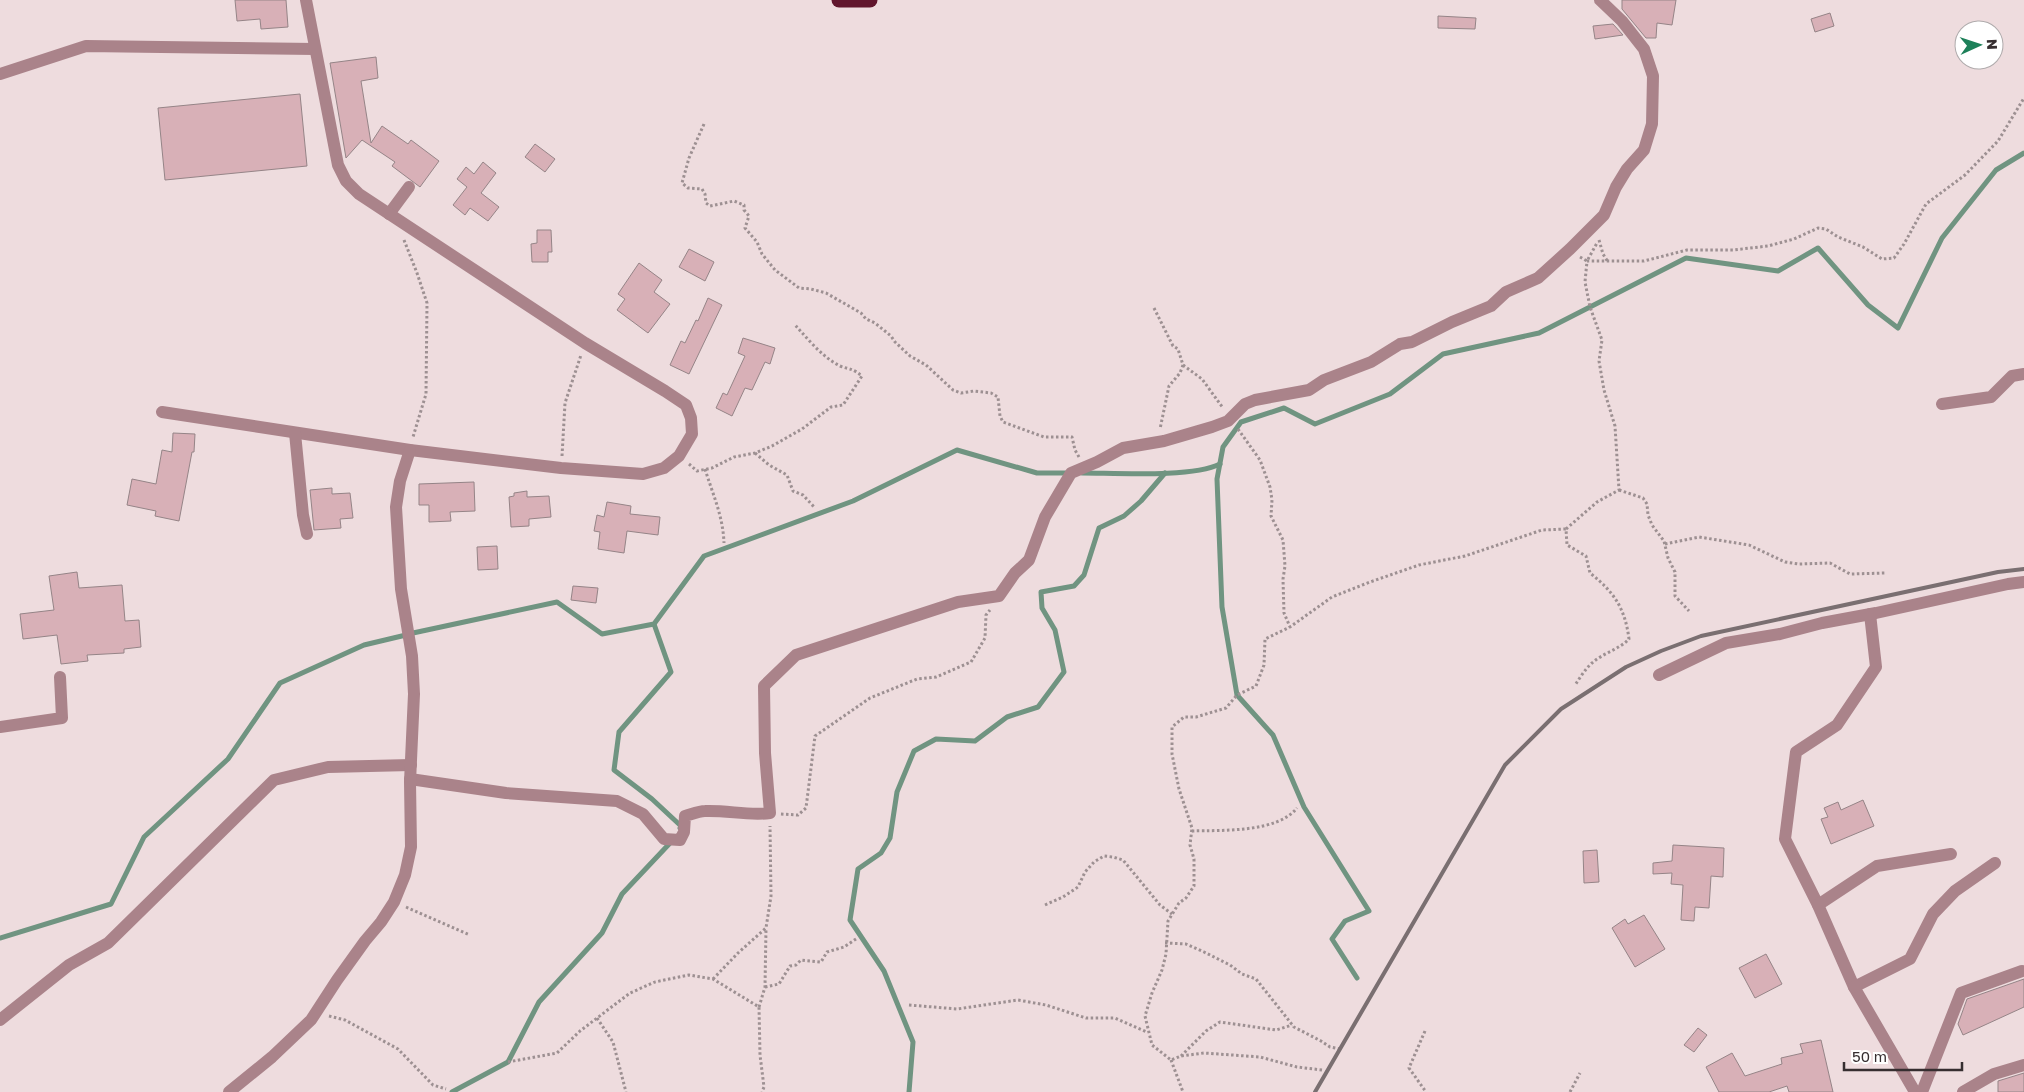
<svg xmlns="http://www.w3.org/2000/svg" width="2024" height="1092" font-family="'Golos Text',sans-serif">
<rect width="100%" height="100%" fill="#eedcde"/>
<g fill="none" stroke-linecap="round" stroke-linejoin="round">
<g stroke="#709481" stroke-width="5">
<path d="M 1082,473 C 1115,473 1192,478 1220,464"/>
<path d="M 654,624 L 671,672 L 619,732 L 614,770 L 652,799 L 681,826 L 680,828"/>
<path d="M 413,633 L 557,602 L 602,634 L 654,624 L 704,556 L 853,501 L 957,450 L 1037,473 L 1071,473"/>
<path d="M 0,938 L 111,904 L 144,837 L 228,759 L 280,683 L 364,645 L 406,635"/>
<path d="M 1357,978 L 1332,939 L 1345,921 L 1369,911 L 1304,807 L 1273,735 L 1237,695 L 1222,607 L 1217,479 L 1223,447 L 1241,422 L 1284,408 L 1315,424 L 1390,394 L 1443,354 L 1539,333 L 1686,258 L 1778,271 L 1818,248 L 1868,305 L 1898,328 L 1942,238 L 1996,170 L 2024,153"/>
<path d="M 452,1092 L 508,1062 L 539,1002 L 602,933 L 622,894 L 671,842"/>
<path d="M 909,1092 L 913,1042 L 884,971 L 850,920 L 858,869 L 881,853 L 890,838 L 897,792 L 914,751 L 936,739 L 975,741 L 1007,717 L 1038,707 L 1064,672 L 1055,630 L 1042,608 L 1041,592 L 1074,586 L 1084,575 L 1099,528 L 1124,516 L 1141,501 L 1165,473"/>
</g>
</g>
<g fill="#d8b0b7" stroke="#958487">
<path d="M 235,0 L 286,0 L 288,27 L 261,29 L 260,19 L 237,21 Z"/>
<path d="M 1622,0 L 1676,0 L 1672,25 L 1657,23 L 1656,38 L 1646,38 L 1622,9 Z"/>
<path d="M 1830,13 L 1834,26 L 1815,32 L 1811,19 Z"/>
<path d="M 1438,16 L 1476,18 L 1475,29 L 1438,28 Z"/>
<path d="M 1613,24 L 1623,35 L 1595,39 L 1593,26 Z"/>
<path d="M 376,57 L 378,78 L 361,81 L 371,143 L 382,126 L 408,144 L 411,140 L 439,161 L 420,187 L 392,166 L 395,162 L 362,140 L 346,158 L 330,63 Z"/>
<path d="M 300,94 L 307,166 L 165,180 L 158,108 Z"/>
<path d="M 535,144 L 555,159 L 545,172 L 525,157 Z"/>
<path d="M 483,162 L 496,173 L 481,193 L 499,207 L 488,221 L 470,208 L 465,215 L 453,205 L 467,187 L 457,179 L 466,167 L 474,174 Z"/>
<path d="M 537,230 L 551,230 L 552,252 L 548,252 L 548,262 L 532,262 L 531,244 L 537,243 Z"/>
<path d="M 689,249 L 714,262 L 705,281 L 679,267 Z"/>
<path d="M 639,263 L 662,280 L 654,292 L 670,304 L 648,333 L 617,310 L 625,299 L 618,294 Z"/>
<path d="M 708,298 L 722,305 L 689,374 L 670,365 L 681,341 L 685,343 L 696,320 L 698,321 Z"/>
<path d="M 743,338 L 775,348 L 770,364 L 765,362 L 752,390 L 745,388 L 732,416 L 716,408 L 723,393 L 727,395 L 745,356 L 738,353 Z"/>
<path d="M 173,433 L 195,434 L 194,452 L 192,452 L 179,521 L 155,516 L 156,511 L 127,505 L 132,479 L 156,484 L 162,450 L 172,452 Z"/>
<path d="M 474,482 L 475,511 L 450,512 L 451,521 L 429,522 L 429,505 L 419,505 L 419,484 Z"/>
<path d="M 332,488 L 332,494 L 350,493 L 353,518 L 340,519 L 341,528 L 314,530 L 310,490 Z"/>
<path d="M 527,491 L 527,497 L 549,496 L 551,517 L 529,519 L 529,526 L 511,527 L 509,497 L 514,496 L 514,493 Z"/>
<path d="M 607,502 L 631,506 L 630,514 L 660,517 L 658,535 L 627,531 L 624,553 L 598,549 L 600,532 L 594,531 L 597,515 L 604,517 Z"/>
<path d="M 497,546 L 498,569 L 478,570 L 477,547 Z"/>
<path d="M 77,572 L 79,588 L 122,585 L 125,621 L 139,620 L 141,647 L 124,649 L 124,653 L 87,655 L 88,661 L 61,664 L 57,635 L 23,639 L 20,614 L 54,610 L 49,576 Z"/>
<path d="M 573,586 L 598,588 L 596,603 L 571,600 Z"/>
<path d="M 1863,800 L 1874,826 L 1831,844 L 1821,819 L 1828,817 L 1824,808 L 1838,802 L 1841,810 Z"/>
<path d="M 1673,845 L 1724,848 L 1723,877 L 1711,876 L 1709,908 L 1695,907 L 1694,921 L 1681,920 L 1683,885 L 1671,884 L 1672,873 L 1653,874 L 1653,863 L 1672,861 Z"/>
<path d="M 1597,850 L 1599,882 L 1584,883 L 1583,851 Z"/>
<path d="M 1644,915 L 1665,949 L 1635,967 L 1612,928 L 1625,919 L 1628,924 Z"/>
<path d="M 1766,954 L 1782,984 L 1755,998 L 1739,968 Z"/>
<path d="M 2024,979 L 2024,1007 L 1963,1035 L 1958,1024 L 1967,999 Z"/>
<path d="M 1698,1028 L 1707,1035 L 1694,1052 L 1684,1045 Z"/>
<path d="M 1821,1040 L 1833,1092 L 1789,1092 L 1787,1086 L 1769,1092 L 1719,1092 L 1706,1067 L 1732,1053 L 1745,1076 L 1782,1064 L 1781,1058 L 1803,1053 L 1800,1044 Z"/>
<path d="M 2024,1073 L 2024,1092 L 1998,1092 L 1998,1081 Z"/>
</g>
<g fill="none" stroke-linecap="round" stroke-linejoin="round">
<g stroke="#9d9092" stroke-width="3" stroke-dasharray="2.5 2.5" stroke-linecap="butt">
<path d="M 704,124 L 689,158 L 682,183 L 688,188 L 702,189 L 705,194 L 706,203 L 710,206 L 734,201 L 744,205 L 744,210 L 749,216 L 745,228 L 757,242 L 762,254 L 775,270 L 799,288 L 811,289 L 826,293 L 861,313 L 866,319 L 875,323 L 891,336 L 895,342 L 910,356 L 926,365 L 953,390 L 961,393 L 974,391 L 991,393 L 998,397 L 1000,416 L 1003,422 L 1044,437 L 1072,437 L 1075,450 L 1079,457"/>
<path d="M 404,240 L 417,273 L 427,303 L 426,394 L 413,437"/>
<path d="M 1599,240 L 1603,254 L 1608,262"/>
<path d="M 1580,257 L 1587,261 L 1597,243"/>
<path d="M 1154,308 L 1173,346 L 1178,349 L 1183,365 L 1180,373 L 1169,386 L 1160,429"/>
<path d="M 1183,365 L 1202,379 L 1223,408"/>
<path d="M 1238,429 L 1260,460 L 1270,487 L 1272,500 L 1271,516 L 1283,540 L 1285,566 L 1283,579 L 1284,613 L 1290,627"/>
<path d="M 755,453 L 769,465 L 787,475 L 793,491 L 803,495 L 815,508"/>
<path d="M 562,456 L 565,403 L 581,355"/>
<path d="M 689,464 L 697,471 L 712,468 L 734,457 L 755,453 L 772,446 L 802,429 L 831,407 L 843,405 L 862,376 C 852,368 851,370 840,366 C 822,357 808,339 795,325"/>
<path d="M 705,469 C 713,495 723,516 724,543"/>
<path d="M 1619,490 L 1643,498 L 1647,504 L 1648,515 L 1652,525 L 1664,541 L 1668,558 L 1675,572 L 1675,596 L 1689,611"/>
<path d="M 1566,529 L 1597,502 L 1619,490 L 1615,426 L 1604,390 L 1599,361 L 1602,340 L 1590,307 L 1585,282 L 1587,261 L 1644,261 L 1687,250 L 1733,250 L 1768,246 L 1794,239 L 1818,228 L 1826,229 L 1838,237 L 1863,247 L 1882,259 L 1894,258 L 1904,244 L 1926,204 L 1965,175 L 1998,141 L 2024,98"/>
<path d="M 1665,544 L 1699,537 L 1749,545 L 1785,562 L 1799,564 L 1830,563 L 1850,574 L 1886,573"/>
<path d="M 781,814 L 798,815 L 806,808 L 815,736 L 870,698 L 917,679 L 936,677 L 971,662 L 985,638 L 986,615 L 990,610"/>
<path d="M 1192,831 C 1222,830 1277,833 1297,808"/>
<path d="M 1045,905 L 1063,897 L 1078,887 L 1085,872 L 1094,862 L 1104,856 L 1113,857 L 1123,860 L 1160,905 L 1172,914"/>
<path d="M 406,907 L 470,935"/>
<path d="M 1165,943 L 1186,944 L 1204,952 L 1230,965 L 1242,974 L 1256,979 L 1294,1027 L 1321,1041 L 1330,1047 L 1340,1049"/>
<path d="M 713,979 L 738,953 L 766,928 L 771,896 L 770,826"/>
<path d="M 765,987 L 779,984 L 790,966 L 796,965 L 801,960 L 821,962 L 827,952 L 844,947 L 856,939"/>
<path d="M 909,1005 L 957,1009 L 1018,1000 L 1046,1005 L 1086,1018 L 1115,1018 L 1147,1032"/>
<path d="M 759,1007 L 765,987 L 766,928"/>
<path d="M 329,1016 L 345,1020 L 398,1049 L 433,1085 L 446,1089"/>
<path d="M 597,1018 L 613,1042 L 626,1092"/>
<path d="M 1425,1031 L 1409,1068 L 1426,1092"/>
<path d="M 1181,1056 L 1206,1031 L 1220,1022 L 1276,1030 L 1292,1025"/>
<path d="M 1171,1060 L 1183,1092"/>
<path d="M 508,1062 L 557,1053 L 580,1031 L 630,993 L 655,982 L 689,975 L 713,979 L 759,1007 L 760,1055 L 764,1087 L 762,1092"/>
<path d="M 1322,1070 L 1297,1067 L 1260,1057 L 1204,1053 L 1181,1056 L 1171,1060 L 1152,1045 L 1145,1016 L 1152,993 L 1162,970 L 1166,954 L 1168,921 L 1179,903 L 1186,898 L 1194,886 L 1194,859 L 1190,845 L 1192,828 L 1179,789 L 1172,754 L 1172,727 L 1184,717 L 1196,717 L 1226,708 L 1237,695 L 1256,686 L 1264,665 L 1265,639 L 1290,627 L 1332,597 L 1370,582 L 1419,565 L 1465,556 L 1542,530 L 1566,529 L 1567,545 L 1586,556 L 1590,573 C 1614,592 1625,608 1629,639 C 1620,649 1603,653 1592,663 C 1585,669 1580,678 1575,685"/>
<path d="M 1570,1092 L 1580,1073"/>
</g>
<g stroke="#aa838a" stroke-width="12">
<path d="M 0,74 L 86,46 L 315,49"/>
<path d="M 389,214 L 409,187"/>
<path d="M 1942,404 L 1991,397 L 2012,376 L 2024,374"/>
<path d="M 162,412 L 410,450 L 561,468 L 643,474 L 664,468 L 679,456 L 692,434 L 691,418 L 686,405 L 665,391 L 585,343 L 359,194 L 346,181 L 338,165 L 306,0"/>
<path d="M 295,433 L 303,515 L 307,534"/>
<path d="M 1870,614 L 1876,667 L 1837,725 L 1796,752 L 1785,839 L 1818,905 L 1854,987 L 1915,1092"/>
<path d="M 1659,675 L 1726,643 L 1780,634 L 1822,623 L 1876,613 L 2008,584 L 2024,582"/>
<path d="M 0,727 L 62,718 L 60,677"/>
<path d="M 410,779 L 506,793 L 617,801 L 643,814 L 664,839 L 680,840 L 684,832 L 685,816 C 692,814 699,811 705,811 C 727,810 749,816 770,813 L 765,753 L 764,686 L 796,655 L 958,602 L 999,596 L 1015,573 L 1029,560 L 1045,517 L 1071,473 L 1097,462 L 1123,448 L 1164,441 L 1212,427 L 1228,421 L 1245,404 L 1255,400 L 1309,390 L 1324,380 L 1371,362 L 1400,344 L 1412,342 L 1452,322 L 1491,306 L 1506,292 L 1538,278 L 1570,249 L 1604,215 L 1616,187 L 1627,169 L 1644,150 L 1652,124 L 1653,76 L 1644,49 L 1622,21 L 1600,0"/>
<path d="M 1818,905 L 1877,866 L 1951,854"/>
<path d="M 1854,987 L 1910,959 L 1933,914 L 1955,891 L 1995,863"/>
<path d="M 0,1020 L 69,965 L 108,943 L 274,780 L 328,767 L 411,765"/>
<path d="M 229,1092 L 272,1057 L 311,1020 L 337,980 L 365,941 L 381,922 L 394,902 L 405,875 L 411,847 L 410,782 L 414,694 L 412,656 L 401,589 L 396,507 L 400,481 L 410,450"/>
<path d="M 1922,1092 L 1961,993 L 2022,971"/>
<path d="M 1963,1092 L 1994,1074 L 2024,1065"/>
</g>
<path stroke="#61162d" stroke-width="15" d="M 839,0 L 870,0"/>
<path stroke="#7a6f71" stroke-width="4" d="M 1315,1092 L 1505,765 L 1561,709 L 1626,667 L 1661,651 L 1701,636 L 1998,572 L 2024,569"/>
</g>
<g transform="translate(1979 45) rotate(87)"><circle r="24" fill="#ffffff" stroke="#afabac"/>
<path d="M0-4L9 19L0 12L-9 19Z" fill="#1d8059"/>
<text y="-8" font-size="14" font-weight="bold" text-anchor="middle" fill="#362e30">N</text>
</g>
<path d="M1844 1062v8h118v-8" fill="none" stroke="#362e30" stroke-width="2.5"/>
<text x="1852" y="1062" font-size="15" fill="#362e30" stroke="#ffffff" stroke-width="4" paint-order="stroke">50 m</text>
</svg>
